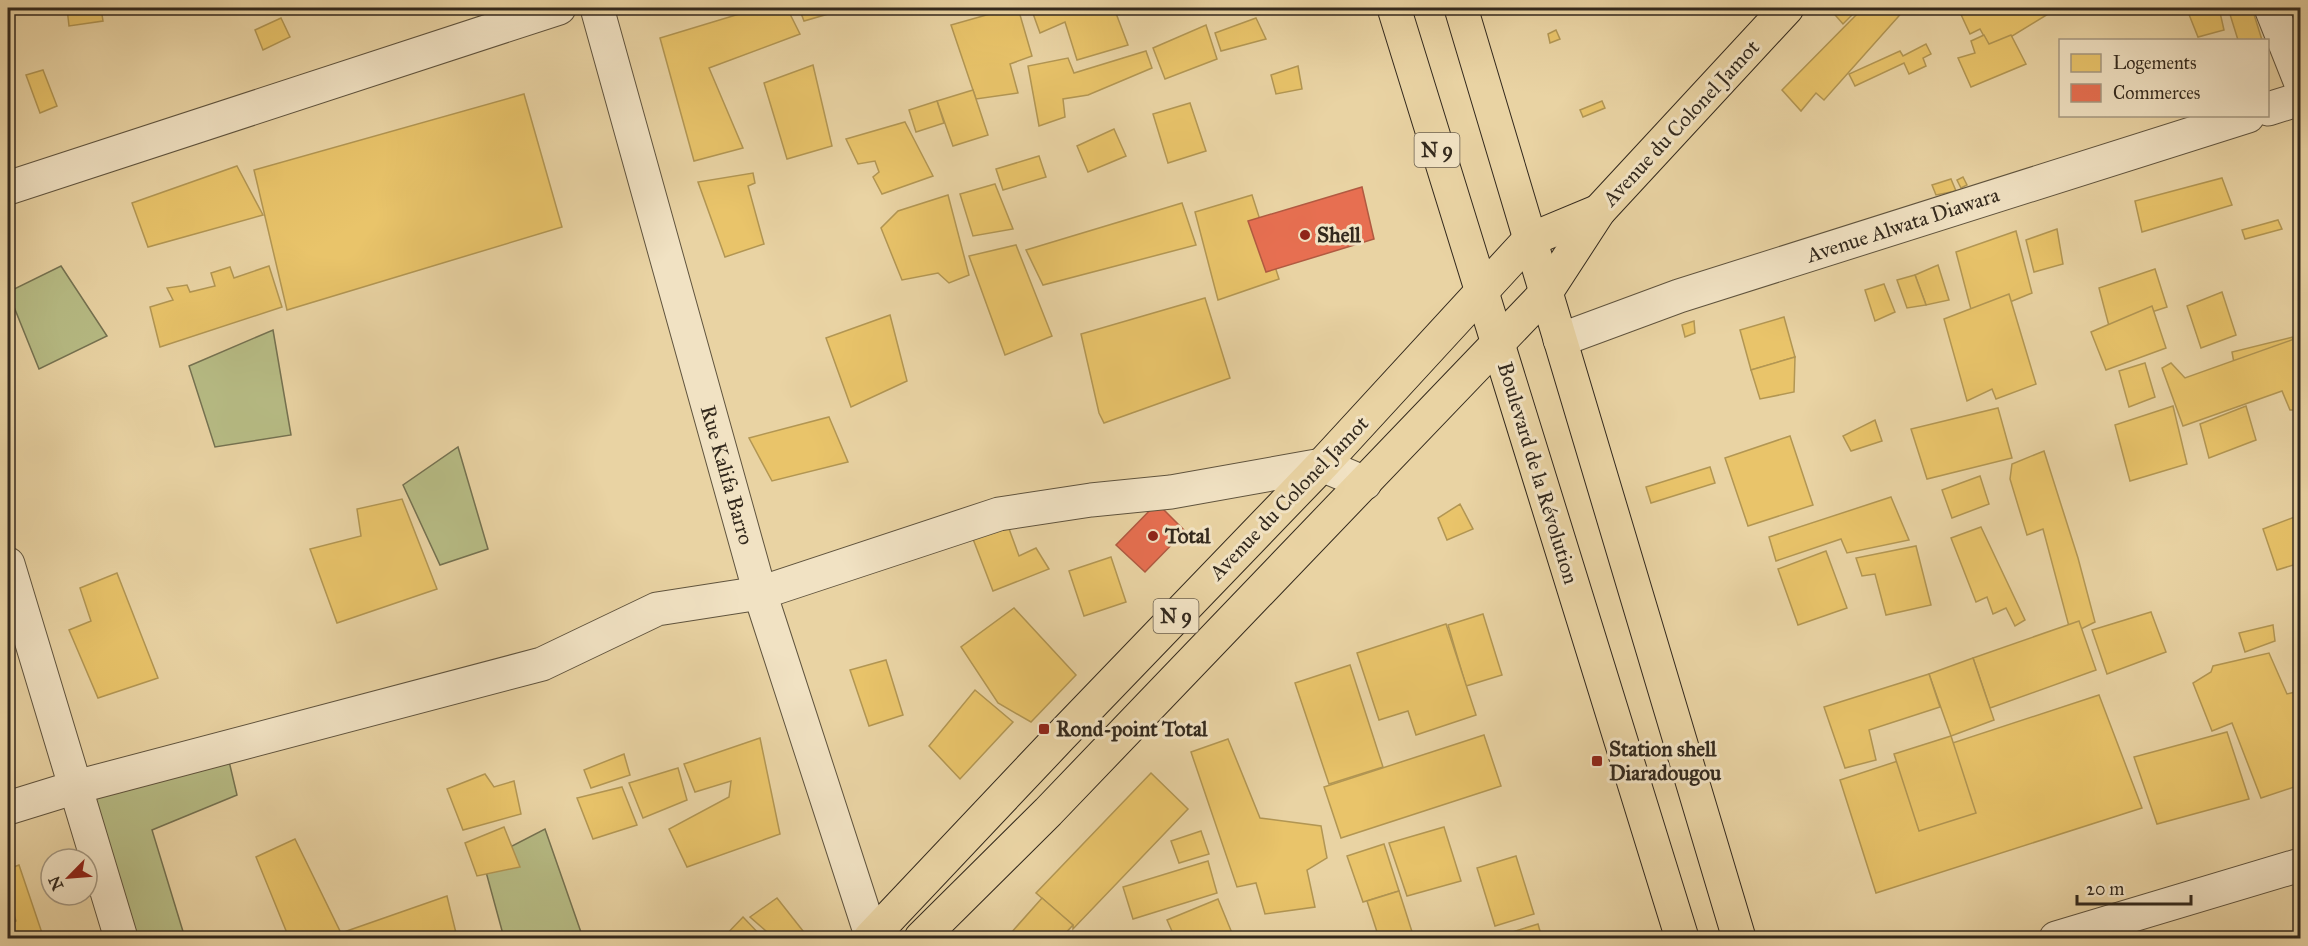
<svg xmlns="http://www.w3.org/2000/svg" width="2308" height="946" font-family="'IM FELL Great Primer',serif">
<rect width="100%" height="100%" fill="#e9d3a3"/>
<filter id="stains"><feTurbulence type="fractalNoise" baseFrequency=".00333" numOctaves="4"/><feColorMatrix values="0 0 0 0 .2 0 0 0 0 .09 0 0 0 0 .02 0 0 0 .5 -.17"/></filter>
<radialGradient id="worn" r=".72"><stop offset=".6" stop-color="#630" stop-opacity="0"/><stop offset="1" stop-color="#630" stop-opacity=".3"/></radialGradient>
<g fill="#b7bc85" stroke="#757251" stroke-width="1.5">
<path d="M 61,266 L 107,336 L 39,369 L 8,292 Z"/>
<path d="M 273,330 L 291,435 L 215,447 L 189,366 Z"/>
<path d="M 458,447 L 488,549 L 440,565 L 403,485 Z"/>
<path d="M 228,757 L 237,795 L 152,830 L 185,938 L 130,938 L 88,791 Z"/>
<path d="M 545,829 L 583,938 L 504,938 L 483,861 Z"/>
</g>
<g fill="#e9c46a" stroke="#b29653" stroke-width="1.5">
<path d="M 67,8 L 101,8 L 103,21 L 69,26 Z"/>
<path d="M 759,8 L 787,8 L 800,34 L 709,68 L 743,148 L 694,161 L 660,38 Z"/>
<path d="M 799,8 L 849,8 L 804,21 Z"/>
<path d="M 1011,8 L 1018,8 L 1032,56 L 1010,64 L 1018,93 L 976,99 L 951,25 Z"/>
<path d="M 1031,8 L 1114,8 L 1128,45 L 1077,60 L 1065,22 L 1040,33 Z"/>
<path d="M 1829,8 L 1859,8 L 1843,24 Z"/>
<path d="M 1863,8 L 1906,8 L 1824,100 L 1816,93 L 1801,111 L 1782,90 Z"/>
<path d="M 1958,8 L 2058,8 L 1991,49 L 1980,29 L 1970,34 Z"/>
<path d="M 2200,8 L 2219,8 L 2224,30 L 2198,37 L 2188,12 Z"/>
<path d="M 2228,8 L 2252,8 L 2262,40 L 2238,40 Z"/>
<path d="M 281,18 L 290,37 L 263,50 L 255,30 Z"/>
<path d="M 1256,18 L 1266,39 L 1221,51 L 1215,33 Z"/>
<path d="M 1206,25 L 1217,59 L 1165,79 L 1153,48 Z"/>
<path d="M 1556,30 L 1560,39 L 1550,43 L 1548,34 Z"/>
<path d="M 1984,35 L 1989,44 L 2011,35 L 2026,64 L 1971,87 L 1958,58 L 1975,53 L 1971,41 Z"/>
<path d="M 1926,44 L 1931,54 L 1923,58 L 1926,66 L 1909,74 L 1904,63 L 1855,86 L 1849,74 L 1900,51 L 1903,56 Z"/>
<path d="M 1146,51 L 1152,68 L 1088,95 L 1063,99 L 1065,117 L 1039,126 L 1028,66 L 1068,58 L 1074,73 Z"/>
<path d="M 813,65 L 832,146 L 787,159 L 764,83 Z"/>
<path d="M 1298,66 L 1302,89 L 1276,94 L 1271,75 Z"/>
<path d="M 43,70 L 57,106 L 40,113 L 26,75 Z"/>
<path d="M 973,90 L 988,135 L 953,146 L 937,101 Z"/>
<path d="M 524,94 L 562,227 L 287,310 L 254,170 Z"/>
<path d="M 937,101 L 944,123 L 916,132 L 909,110 Z"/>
<path d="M 1602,101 L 1605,108 L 1583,117 L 1580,110 Z"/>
<path d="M 1190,103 L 1206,151 L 1168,163 L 1153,114 Z"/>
<path d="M 905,122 L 933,176 L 882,194 L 873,177 L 879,172 L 875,161 L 858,164 L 846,139 Z"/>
<path d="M 1114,129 L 1126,156 L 1088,172 L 1077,146 Z"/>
<path d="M 1039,156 L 1046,177 L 1003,190 L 996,169 Z"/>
<path d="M 237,166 L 263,215 L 148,247 L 132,203 Z"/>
<path d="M 753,173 L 755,183 L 748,186 L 764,244 L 725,257 L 698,182 Z"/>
<path d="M 1963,177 L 1967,185 L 1961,188 L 1957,180 Z"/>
<path d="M 2222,178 L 2232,205 L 2142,232 L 2135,201 Z"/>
<path d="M 1951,179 L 1956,191 L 1936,195 L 1932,185 Z"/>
<path d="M 995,184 L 1013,229 L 973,236 L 960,194 Z"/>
<path d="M 948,195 L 969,275 L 949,283 L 938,273 L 902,280 L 881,228 L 898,211 Z"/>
<path d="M 1252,195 L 1279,279 L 1218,300 L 1195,212 Z"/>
<path d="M 1182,203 L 1196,245 L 1043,285 L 1026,250 Z"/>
<path d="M 2278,220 L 2282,229 L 2245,239 L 2242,230 Z"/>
<path d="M 2057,229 L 2063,264 L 2034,272 L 2026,240 Z"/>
<path d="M 2016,231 L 2032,293 L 1973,317 L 1956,252 Z"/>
<path d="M 1016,245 L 1052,336 L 1005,355 L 969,256 Z"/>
<path d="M 1938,265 L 1949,300 L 1926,305 L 1915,275 Z"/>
<path d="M 269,266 L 282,307 L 160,347 L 150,307 L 173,300 L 167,288 L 187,285 L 190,292 L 215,286 L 211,273 L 230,267 L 234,278 Z"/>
<path d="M 2155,269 L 2167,307 L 2109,326 L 2099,288 Z"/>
<path d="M 1915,275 L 1926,305 L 1907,308 L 1897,280 Z"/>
<path d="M 1884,284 L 1895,312 L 1875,321 L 1865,290 Z"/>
<path d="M 2222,292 L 2236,335 L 2201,348 L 2187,306 Z"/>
<path d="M 2009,294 L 2036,384 L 1996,399 L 1992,389 L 1967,401 L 1944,319 Z"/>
<path d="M 1205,298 L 1230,378 L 1104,423 L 1099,413 L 1081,334 Z"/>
<path d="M 2152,306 L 2166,348 L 2106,370 L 2091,332 Z"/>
<path d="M 890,315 L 907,381 L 851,407 L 826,338 Z"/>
<path d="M 1784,317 L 1795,357 L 1751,370 L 1740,330 Z"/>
<path d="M 1694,321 L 1695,333 L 1685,337 L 1682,325 Z"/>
<path d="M 2293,337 L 2289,361 L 2236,374 L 2232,352 Z"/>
<path d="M 2300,337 L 2300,428 L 2296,410 L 2290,410 L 2282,391 L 2183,426 L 2162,368 L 2171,363 L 2185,378 Z"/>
<path d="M 1795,357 L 1794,392 L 1760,399 L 1751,370 Z"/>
<path d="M 2145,363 L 2155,397 L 2129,407 L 2119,371 Z"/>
<path d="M 2173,406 L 2187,464 L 2130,481 L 2115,425 Z"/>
<path d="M 2246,406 L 2256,440 L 2209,458 L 2200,424 Z"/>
<path d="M 1998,408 L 2012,458 L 1927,479 L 1911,429 Z"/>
<path d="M 829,417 L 848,462 L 772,481 L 749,438 Z"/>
<path d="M 1875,420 L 1882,441 L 1851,451 L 1843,436 Z"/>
<path d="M 1790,436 L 1813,505 L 1748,526 L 1725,458 Z"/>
<path d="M 2044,451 L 2078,558 L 2095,622 L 2071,634 L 2043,529 L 2027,535 L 2010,479 L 2012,464 Z"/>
<path d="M 1710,467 L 1715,483 L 1651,503 L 1646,487 Z"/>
<path d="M 1980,476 L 1989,504 L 1952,518 L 1942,490 Z"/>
<path d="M 1891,497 L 1909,540 L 1847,553 L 1841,539 L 1776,561 L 1769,537 Z"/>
<path d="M 402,499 L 437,589 L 337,623 L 310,549 L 361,536 L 357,509 Z"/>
<path d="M 1460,504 L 1473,529 L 1447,540 L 1438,518 Z"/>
<path d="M 2300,515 L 2300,563 L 2277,570 L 2263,529 Z"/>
<path d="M 1008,526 L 1019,556 L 1036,548 L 1049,569 L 993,591 L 973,539 Z"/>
<path d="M 1981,527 L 2025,620 L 2015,626 L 2006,608 L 1993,614 L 1987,597 L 1976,602 L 1951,538 Z"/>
<path d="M 1916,546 L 1931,605 L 1886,615 L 1875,574 L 1862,576 L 1856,558 Z"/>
<path d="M 1826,551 L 1847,608 L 1798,625 L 1778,569 Z"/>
<path d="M 1111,557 L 1126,602 L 1084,616 L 1069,571 Z"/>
<path d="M 117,573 L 158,678 L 98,698 L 69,630 L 91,621 L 80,588 Z"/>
<path d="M 2300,574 L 2300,592 L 2294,578 Z"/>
<path d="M 1014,608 L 1076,675 L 1031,722 L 998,703 L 961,647 Z"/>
<path d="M 2151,612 L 2166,652 L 2107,674 L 2092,630 Z"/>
<path d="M 1483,614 L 1502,675 L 1466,686 L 1448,625 Z"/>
<path d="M 2079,621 L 2096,670 L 1990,708 L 1973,658 Z"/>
<path d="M 1446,624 L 1476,715 L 1416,735 L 1408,711 L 1379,720 L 1357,653 Z"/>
<path d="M 2273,625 L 2275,641 L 2245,652 L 2239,633 Z"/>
<path d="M 2269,653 L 2287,694 L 2300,691 L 2300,785 L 2261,798 L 2232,723 L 2212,731 L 2193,683 L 2211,672 L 2213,666 Z"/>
<path d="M 1973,658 L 1994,720 L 1951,736 L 1929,674 Z"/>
<path d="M 886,660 L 903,715 L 869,726 L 850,670 Z"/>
<path d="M 1350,665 L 1383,767 L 1329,784 L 1295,683 Z"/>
<path d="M 1929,674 L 1940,707 L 1869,730 L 1876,760 L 1845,768 L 1824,707 Z"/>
<path d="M 975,690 L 1013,722 L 960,779 L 929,746 Z"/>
<path d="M 2099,695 L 2142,808 L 1876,893 L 1840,780 Z"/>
<path d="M 2227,732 L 2249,799 L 2157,824 L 2134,757 Z"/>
<path d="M 1484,735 L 1501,786 L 1341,838 L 1324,787 Z"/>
<path d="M 1951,736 L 1976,813 L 1919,831 L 1894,754 Z"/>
<path d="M 760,738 L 780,834 L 687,867 L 669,829 L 729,797 L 731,781 L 695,792 L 684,764 Z"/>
<path d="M 1228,739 L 1260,818 L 1321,826 L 1327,858 L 1307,870 L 1315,907 L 1265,914 L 1256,883 L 1237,887 L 1191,752 Z"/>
<path d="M 624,754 L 630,775 L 591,788 L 584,770 Z"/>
<path d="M 678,768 L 687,800 L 643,818 L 629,783 Z"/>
<path d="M 1151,773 L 1188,809 L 1073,929 L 1073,925 L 1036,893 Z"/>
<path d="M 485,774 L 494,787 L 514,781 L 521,814 L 463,830 L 447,789 Z"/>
<path d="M 622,787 L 637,825 L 593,839 L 577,798 Z"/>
<path d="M 504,827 L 520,867 L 477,876 L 465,843 Z"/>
<path d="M 1444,827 L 1461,881 L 1407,896 L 1389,843 Z"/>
<path d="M 1201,831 L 1209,854 L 1179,863 L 1171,841 Z"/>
<path d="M 295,839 L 341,933 L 447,896 L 456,933 L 439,938 L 289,938 L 256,857 Z"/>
<path d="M 1384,844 L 1399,891 L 1363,902 L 1347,856 Z"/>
<path d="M 1516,856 L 1534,914 L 1495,926 L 1477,868 Z"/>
<path d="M 1208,861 L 1217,893 L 1133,919 L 1123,887 Z"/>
<path d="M 19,865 L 42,933 L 29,938 L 11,938 L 8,929 L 8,926 L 16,921 L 8,899 L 8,869 Z"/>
<path d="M 1399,891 L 1414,938 L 1379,938 L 1367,901 Z"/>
<path d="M 777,898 L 803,931 L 796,938 L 774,938 L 750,917 Z"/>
<path d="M 1042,898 L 1073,925 L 1061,938 L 1055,938 L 1048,933 L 1043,938 L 1016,938 L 1010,934 Z"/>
<path d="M 1218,899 L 1234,938 L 1175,938 L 1167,920 Z"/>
<path d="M 743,917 L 763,938 L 723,938 Z"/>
<path d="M 1538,924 L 1542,938 L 1493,938 Z"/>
</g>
<g fill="#e76f51" stroke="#b15a41" stroke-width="1.5">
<path d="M 1362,187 L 1374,239 L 1266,272 L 1248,221 Z"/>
<path d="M 1157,503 L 1185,531 L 1145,572 L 1116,545 Z"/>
</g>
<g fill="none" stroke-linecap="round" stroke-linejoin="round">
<g stroke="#60543e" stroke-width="35">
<g id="minor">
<path d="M 597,8 L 760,593 L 872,938"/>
<path d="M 2271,8 L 2300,81"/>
<path d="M 2268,109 L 2300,99"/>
<path d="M 8,188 L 559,8"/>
<path d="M 1560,340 L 1679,296 L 2248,116"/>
<path d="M 8,564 L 121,938"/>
<path d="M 8,808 L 76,787 L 542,664 L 657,609 L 760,593 L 999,514 L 1091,500 L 1171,492 L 1322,465 L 1365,483"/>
<path d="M 2056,938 L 2300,865"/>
</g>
</g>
<g stroke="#33291d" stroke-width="35">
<g id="major">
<path d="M 1394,8 L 1682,938"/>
<path d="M 1461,8 L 1739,938"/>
<path d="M 870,938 L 1061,736 L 1322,465 L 1529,240 L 1599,211"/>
<path d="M 921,938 L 1048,812 L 1545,294 L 1599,211 L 1787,8"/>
</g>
</g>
<use href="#minor" stroke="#f1e2c3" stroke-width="33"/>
<use href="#major" stroke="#e9d3a3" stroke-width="33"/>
</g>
<g fill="#8f2418" stroke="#f1e2c3" stroke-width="2">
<circle cx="1305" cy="235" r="6"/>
<circle cx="1153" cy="536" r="6"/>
<rect x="1038" y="723" width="12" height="12" rx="3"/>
<rect x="1591" y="755" width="12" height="12" rx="3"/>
</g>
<g text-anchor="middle" stroke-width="6" stroke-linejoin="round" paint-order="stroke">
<g fill="#f1e2c3" stroke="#6c604f" stroke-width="1.5">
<rect x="1414.5" y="133" width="45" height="34" rx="4.5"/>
<rect x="1153.5" y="599" width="45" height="34" rx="4.5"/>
</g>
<g font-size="20" font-weight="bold" fill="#33291d">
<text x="1437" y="157">N 9</text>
<text x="1176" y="623">N 9</text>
</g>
<g font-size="21" fill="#33291d" stroke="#f1e2c3">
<text transform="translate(1681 123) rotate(-47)" y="7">Avenue du Colonel Jamot</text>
<text transform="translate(1903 225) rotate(-18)" y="7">Avenue Alwata Diawara</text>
<text transform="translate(1538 473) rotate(73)" y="7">Boulevard de la Révolution</text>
<text transform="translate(727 475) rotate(74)" y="7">Rue Kalifa Barro</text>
<text transform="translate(1289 498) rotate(-46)" y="7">Avenue du Colonel Jamot</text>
</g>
<g font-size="21" font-weight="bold" fill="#33291d" stroke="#f1e2c3" text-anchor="start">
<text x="1317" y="242">Shell</text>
<text x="1165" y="543">Total</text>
<text x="1056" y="736">Rond-point Total</text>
<text x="1609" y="756">Station shell<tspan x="1609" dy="24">Diaradougou</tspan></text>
</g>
</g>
<rect width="2308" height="946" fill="none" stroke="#e9d3a3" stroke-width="30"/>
<rect x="9" y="9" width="2290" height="928" fill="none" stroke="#33291d" stroke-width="3"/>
<rect x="15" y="15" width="2278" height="916" fill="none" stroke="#33291d" stroke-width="1.5"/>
<rect x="2059" y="39" width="210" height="78" fill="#f1e2c3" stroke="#a59881" stroke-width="1.5"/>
<rect x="2071" y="54" width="30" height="18" fill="#e9c46a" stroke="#a59881" stroke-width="1.5"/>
<text x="2113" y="69" font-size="18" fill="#33291d">Logements</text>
<rect x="2071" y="84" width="30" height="18" fill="#e76f51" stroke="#a59881" stroke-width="1.5"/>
<text x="2113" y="99" font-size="18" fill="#33291d">Commerces</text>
<g transform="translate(69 877) rotate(245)"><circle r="28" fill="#f1e2c3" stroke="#a59881" stroke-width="1.5"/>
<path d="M0-4.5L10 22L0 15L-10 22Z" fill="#8f2418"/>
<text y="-9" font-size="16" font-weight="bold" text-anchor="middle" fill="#33291d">N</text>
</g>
<path d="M2077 895v9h114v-9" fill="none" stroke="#33291d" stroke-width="3"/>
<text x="2086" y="895" font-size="18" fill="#33291d" stroke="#f1e2c3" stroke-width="4.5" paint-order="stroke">20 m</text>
<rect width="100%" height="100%" filter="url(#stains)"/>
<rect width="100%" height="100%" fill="url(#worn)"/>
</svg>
